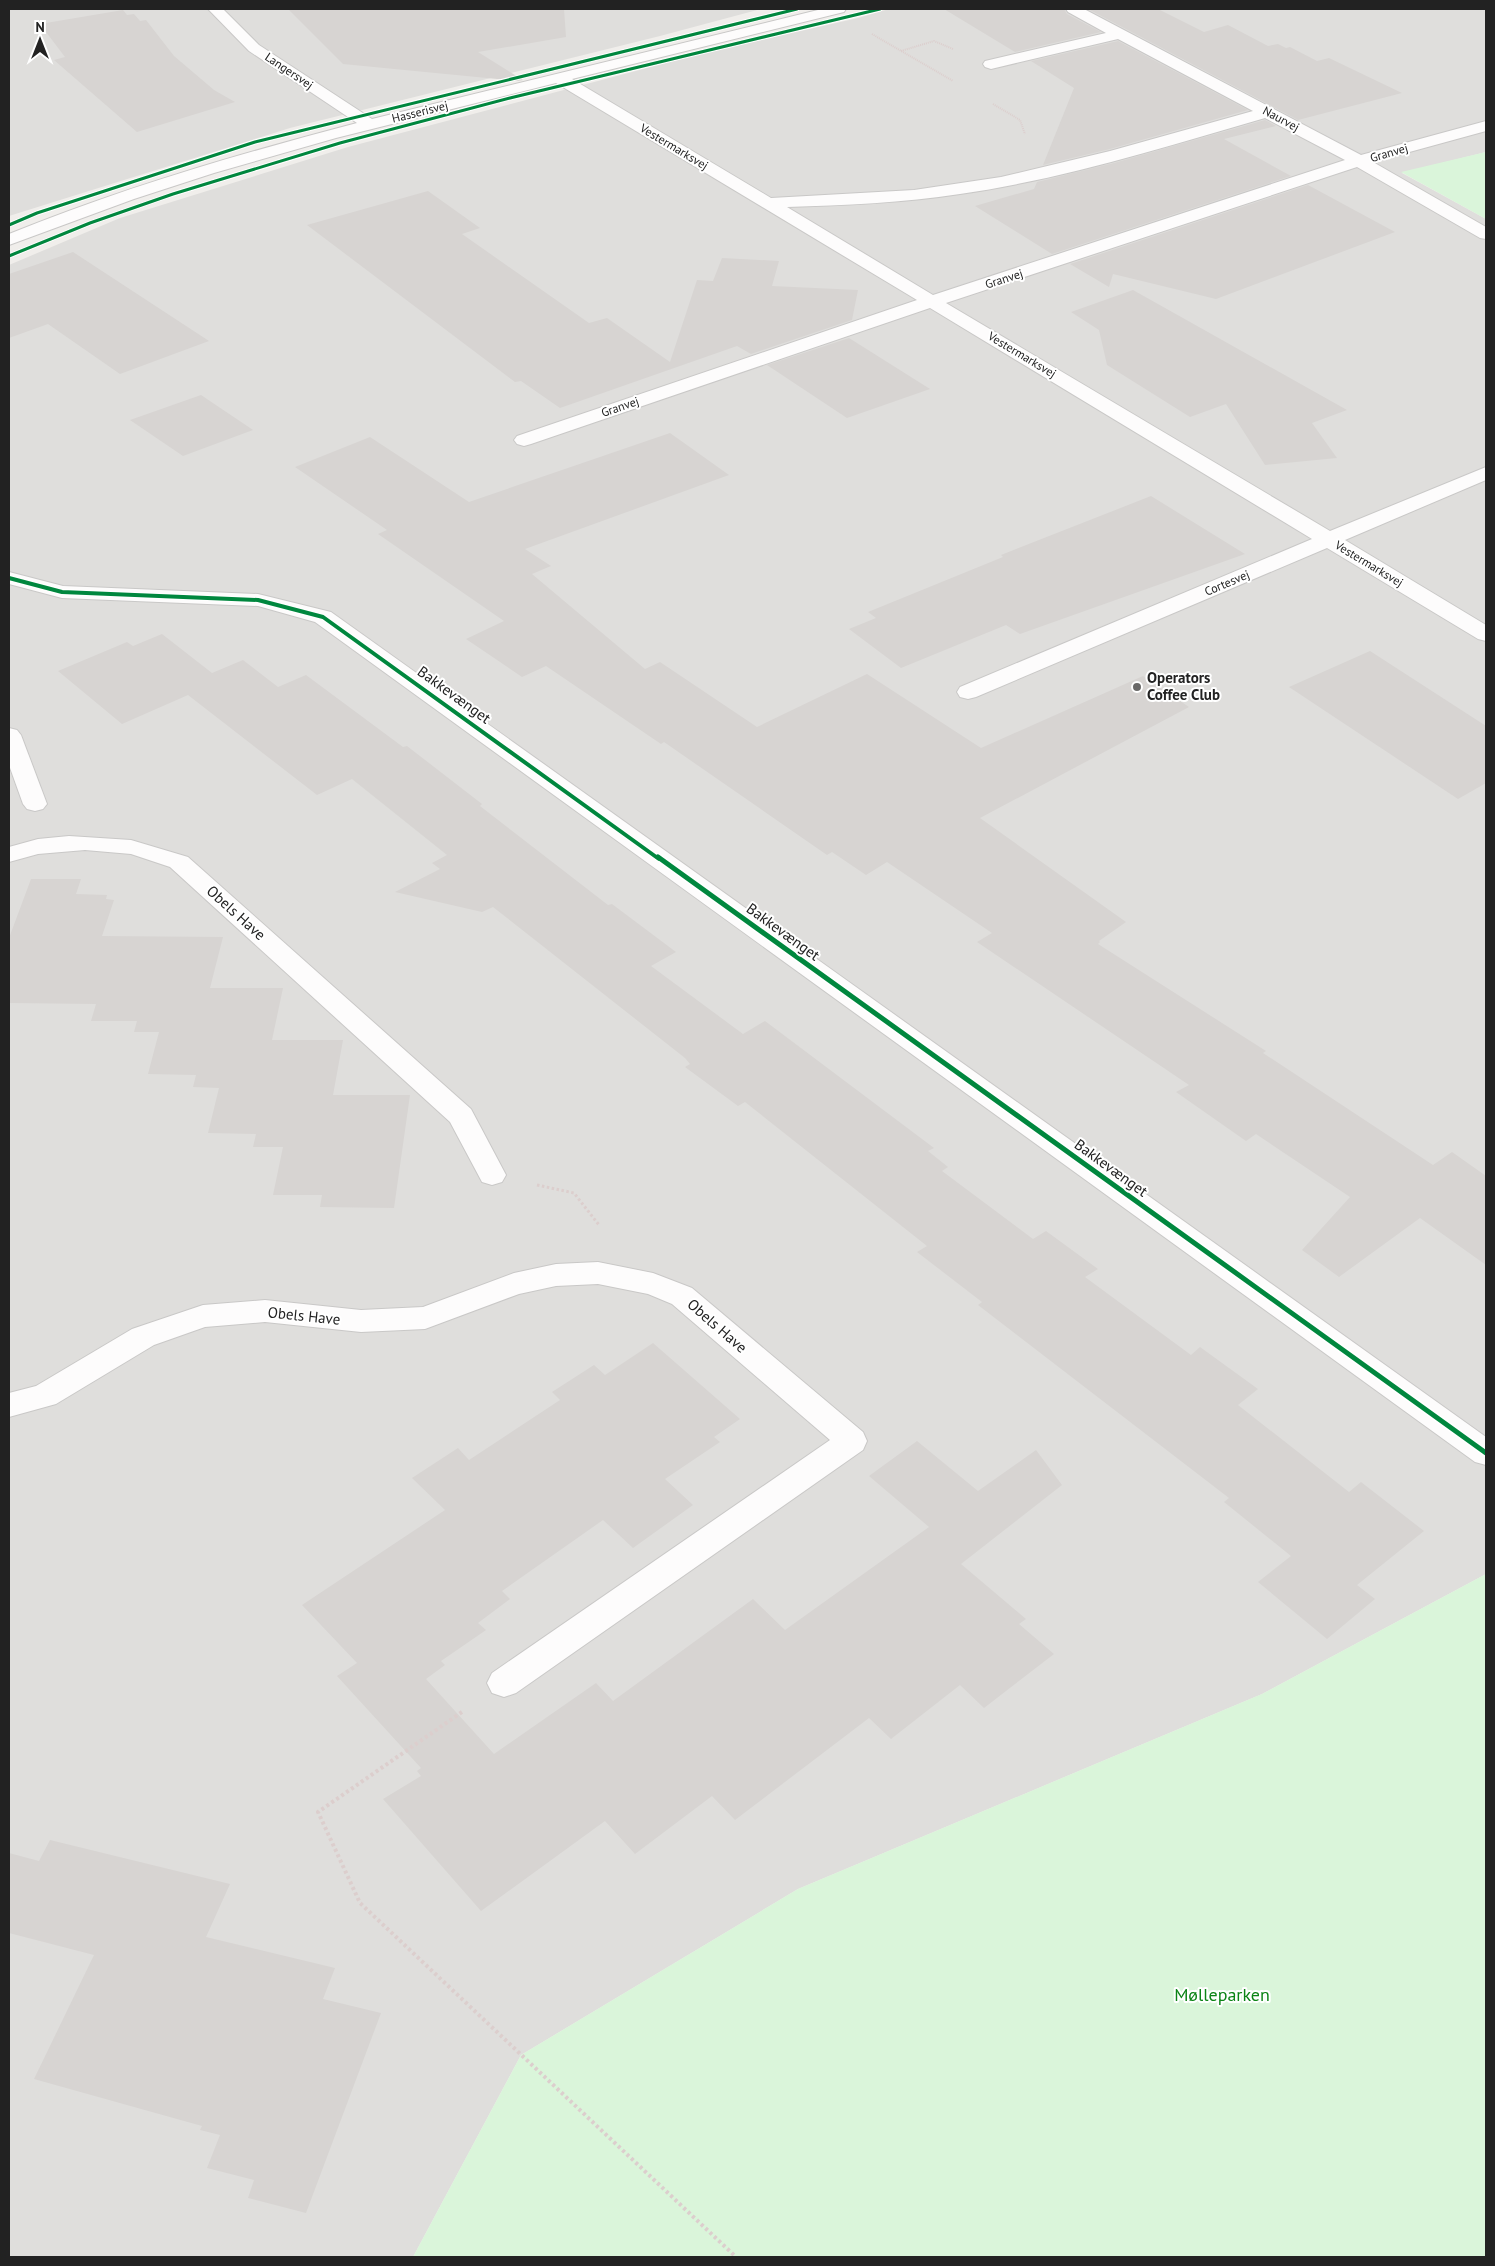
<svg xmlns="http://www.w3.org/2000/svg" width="1495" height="2266" font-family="'PT Sans',sans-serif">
<rect width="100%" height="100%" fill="#f0eeeb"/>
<g fill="#dfdedc">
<path d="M 9,9 L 761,9 L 660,36 L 290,128 L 9,216 Z"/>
<path d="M 889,9 L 1486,9 L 1486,152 L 1402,173 L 1486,219 L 1486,1574 L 1262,1694 L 798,1889 L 521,2055 L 413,2257 L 9,2257 L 9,265 L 120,218 L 348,147 L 700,54 L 858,18 Z"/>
</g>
<g fill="#daf5da">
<path d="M 1486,152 L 1486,219 L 1401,172 Z"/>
<path d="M 1486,1574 L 1486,2257 L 413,2257 L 521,2055 L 798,1889 L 1262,1694 Z"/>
</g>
<g fill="#d7d4d2">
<path d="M 288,9 L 564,9 L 566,37 L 478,52 L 523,80 L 518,81 L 343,64 Z"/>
<path d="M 944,9 L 1064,9 L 1067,14 L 1101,32 L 1015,52 Z"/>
<path d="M 1088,9 L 1158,9 L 1204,32 L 1228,25 L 1268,46 L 1278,44 L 1286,48 L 1290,47 L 1317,61 L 1329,58 L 1402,93 L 1298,120 Z"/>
<path d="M 123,10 L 127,15 L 134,14 L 140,21 L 146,20 L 174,56 L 214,90 L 235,102 L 137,132 L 54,60 L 65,57 L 40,24 Z"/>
<path d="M 1118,41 L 1248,110 L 1110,149 L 1043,165 L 1074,88 L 1031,61 Z"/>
<path d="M 1265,120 L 1276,126 L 1224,139 L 1291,176 L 1052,254 L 975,206 L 1034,189 L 1037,182 L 1114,163 Z"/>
<path d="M 1308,185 L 1395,232 L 1216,299 L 1113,274 L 1109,287 L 1070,264 Z"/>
<path d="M 428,191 L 480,228 L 462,234 L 589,323 L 607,318 L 670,362 L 697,280 L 713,281 L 722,258 L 779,261 L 772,286 L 858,290 L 852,320 L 751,354 L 737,346 L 560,408 L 521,381 L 515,382 L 307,225 Z"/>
<path d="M 73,252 L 209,341 L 120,374 L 48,324 L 9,338 L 9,274 Z"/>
<path d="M 1133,290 L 1347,410 L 1312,423 L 1337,458 L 1265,465 L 1226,404 L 1190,417 L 1107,365 L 1099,330 L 1071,312 Z"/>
<path d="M 849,338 L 930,389 L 847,418 L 767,365 Z"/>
<path d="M 201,395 L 253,430 L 183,456 L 130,420 Z"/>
<path d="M 670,433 L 729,475 L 525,549 L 551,566 L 532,574 L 645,669 L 660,662 L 757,727 L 867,674 L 981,748 L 1143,676 L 1189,707 L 980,818 L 1126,922 L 1099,941 L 1100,942 L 1098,944 L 1266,1051 L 1263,1053 L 1433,1165 L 1452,1152 L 1486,1176 L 1486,1265 L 1420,1218 L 1339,1277 L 1302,1250 L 1350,1197 L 1256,1134 L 1246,1141 L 1176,1092 L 1189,1085 L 977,942 L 992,933 L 887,862 L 866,875 L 832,852 L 827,855 L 664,742 L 661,744 L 546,666 L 522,677 L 466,639 L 504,621 L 378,534 L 387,530 L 295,467 L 370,437 L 469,502 Z"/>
<path d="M 1151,496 L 1245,554 L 1020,634 L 1006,625 L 901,668 L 849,629 L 876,618 L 868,612 L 1003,557 L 1001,555 Z"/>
<path d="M 162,634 L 212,673 L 243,660 L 278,687 L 306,675 L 403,747 L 407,746 L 482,804 L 480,806 L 608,905 L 612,904 L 676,952 L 651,966 L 743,1034 L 765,1021 L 934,1148 L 928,1151 L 948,1167 L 942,1171 L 1033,1239 L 1046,1231 L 1098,1269 L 1085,1277 L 1191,1355 L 1200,1347 L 1258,1389 L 1238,1405 L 1349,1492 L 1361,1482 L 1424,1531 L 1357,1585 L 1375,1599 L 1327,1639 L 1258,1582 L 1291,1556 L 1224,1502 L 1229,1498 L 978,1305 L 982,1302 L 917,1252 L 927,1246 L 745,1102 L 738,1106 L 685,1067 L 690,1064 L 685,1058 L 493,907 L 482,912 L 395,892 L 440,869 L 432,863 L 447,855 L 352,779 L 317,795 L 188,695 L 122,724 L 58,671 L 127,642 L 133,646 Z"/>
<path d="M 1370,651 L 1486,726 L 1486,783 L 1458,799 L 1289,687 Z"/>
<path d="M 31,879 L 81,879 L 76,894 L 107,895 L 106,899 L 114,900 L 102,936 L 223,937 L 210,988 L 283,988 L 272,1040 L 343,1040 L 333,1095 L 410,1095 L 394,1208 L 320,1207 L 322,1195 L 273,1195 L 283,1147 L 253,1147 L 256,1134 L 208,1133 L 219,1088 L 193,1087 L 196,1075 L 148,1074 L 159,1032 L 134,1032 L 137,1021 L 91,1021 L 96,1004 L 9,1003 L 9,938 Z"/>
<path d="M 653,1343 L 740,1419 L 714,1437 L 720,1442 L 665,1479 L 693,1505 L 633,1548 L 603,1520 L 502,1591 L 510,1599 L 478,1623 L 486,1630 L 441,1661 L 445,1665 L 426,1679 L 494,1754 L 596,1683 L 613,1701 L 753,1599 L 785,1630 L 929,1527 L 869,1476 L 917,1441 L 978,1491 L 1036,1450 L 1062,1485 L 961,1564 L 1026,1619 L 1019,1624 L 1054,1654 L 984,1708 L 960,1685 L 891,1739 L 869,1718 L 735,1820 L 712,1796 L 635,1854 L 605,1821 L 481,1911 L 383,1799 L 421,1776 L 417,1771 L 421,1768 L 337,1676 L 357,1663 L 302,1605 L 445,1510 L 412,1478 L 458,1448 L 469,1460 L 560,1400 L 552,1392 L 594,1365 L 605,1375 Z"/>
<path d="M 50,1840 L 230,1884 L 206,1937 L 335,1968 L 323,1999 L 381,2013 L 306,2213 L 248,2198 L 254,2180 L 207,2168 L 220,2135 L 200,2130 L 202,2126 L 34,2079 L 94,1955 L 9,1933 L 9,1853 L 39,1861 Z"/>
</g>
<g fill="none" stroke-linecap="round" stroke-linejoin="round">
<g stroke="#c9c8c7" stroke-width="2">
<g id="minor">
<path d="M 208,9 L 223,9 L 259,45 L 372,119 L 822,9 L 846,9 L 844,12 L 572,79 L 771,198 L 914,190 L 1001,177 L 1110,151 L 1253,111 L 1118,39 L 991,69 L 985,67 L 983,64 L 985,61 L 1106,33 L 1068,12 L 1066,9 L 1084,9 L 1361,155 L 1486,121 L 1486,131 L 1373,162 L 1486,227 L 1486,239 L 1480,238 L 1357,167 L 946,303 L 1330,531 L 1486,467 L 1486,480 L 1345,540 L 1486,625 L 1486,641 L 1478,639 L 1327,548 L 976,697 L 968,699 L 960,697 L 957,692 L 960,687 L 1312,539 L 930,308 L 531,444 L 524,446 L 517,444 L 514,440 L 517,436 L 917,300 L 556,83 L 336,138 L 214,173 L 134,199 L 9,245 L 9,234 C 122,188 239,154 357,123 L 249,51 ZM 1265,118 L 1345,160 L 933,295 L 787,207 C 845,205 903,203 960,194 C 1064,179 1165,147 1265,118 Z"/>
<path d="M 9,572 L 63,586 L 258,594 L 331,612 L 1486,1437 L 1486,1465 L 1475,1462 L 315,622 L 258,606 L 62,598 L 9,584 Z"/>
<path d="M 9,728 L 17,730 L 21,735 L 47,804 L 43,809 L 35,811 L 27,809 L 23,804 L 9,765 Z"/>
<path d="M 69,836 L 131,840 L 188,857 L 471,1109 L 506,1175 L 502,1182 L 492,1185 L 482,1182 L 450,1122 L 170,867 L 131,854 L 85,850 L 38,854 L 9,862 L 9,847 L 38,839 Z"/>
<path d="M 598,1262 L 653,1273 L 692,1288 L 863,1432 L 867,1441 L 863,1450 L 516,1693 L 504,1697 L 492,1693 L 487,1683 L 492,1673 L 830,1440 L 672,1304 L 648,1294 L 598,1284 L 556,1286 L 519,1294 L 425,1329 L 361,1332 L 265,1322 L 205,1327 L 154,1345 L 56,1404 L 9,1417 L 9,1393 L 36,1386 L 132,1329 L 203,1305 L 265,1300 L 361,1310 L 423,1307 L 514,1273 L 556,1264 Z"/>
</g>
</g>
<g stroke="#dccecd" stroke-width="2" stroke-dasharray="1 1" stroke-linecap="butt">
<path d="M 872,34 L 953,81"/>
<path d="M 901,51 L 934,41 L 953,49"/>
<path d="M 993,104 L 1020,120 L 1025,134"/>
</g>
<path stroke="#dccecd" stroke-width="3" stroke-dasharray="2.5 2.5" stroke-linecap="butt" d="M 537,1185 L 574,1193 L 599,1225"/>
<path stroke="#dccecd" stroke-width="4" stroke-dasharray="3 3" stroke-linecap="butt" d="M 462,1712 L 318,1812 L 360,1903 L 736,2257"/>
<use href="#minor" fill="#fdfcfc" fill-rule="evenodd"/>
<g stroke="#fff" stroke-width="5">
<g id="cycleway-far2">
<path d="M 9,225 L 37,213 L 255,142 L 797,9"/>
<path d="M 9,256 L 90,223 L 173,194 L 340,143 L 510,98 L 880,9"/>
</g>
</g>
<g stroke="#fff" stroke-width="6">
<path id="cycleway-far1" d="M 9,578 L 62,592 L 258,600 L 323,617 L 659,859"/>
</g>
<g stroke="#fff" stroke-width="8">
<path id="cycleway" d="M 658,857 L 1486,1453"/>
</g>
<use href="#cycleway-far2" stroke="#00873e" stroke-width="3"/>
<use href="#cycleway-far1" stroke="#00873e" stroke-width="4"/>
<use href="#cycleway" stroke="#00873e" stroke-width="5"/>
</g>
<circle fill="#6a6968" stroke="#fff" stroke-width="2" cx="1137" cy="687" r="5"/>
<g text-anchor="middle" stroke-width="4" stroke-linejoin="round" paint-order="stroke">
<g font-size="12" fill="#222" stroke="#fff">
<text transform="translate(289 71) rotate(34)" y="4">Langersvej</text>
<text transform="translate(420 112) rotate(-14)" y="4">Hasserisvej</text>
<text transform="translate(1281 119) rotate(28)" y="4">Naurvej</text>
<text transform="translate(674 147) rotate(31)" y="4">Vestermarksvej</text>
<text transform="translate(1389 153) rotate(-16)" y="4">Granvej</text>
<text transform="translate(1004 279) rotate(-18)" y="4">Granvej</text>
<text transform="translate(1022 355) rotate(31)" y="4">Vestermarksvej</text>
<text transform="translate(620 407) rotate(-19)" y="4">Granvej</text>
<text transform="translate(1369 564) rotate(31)" y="4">Vestermarksvej</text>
<text transform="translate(1227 583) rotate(-23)" y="4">Cortesvej</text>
</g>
<g font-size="15" font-weight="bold" fill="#222" stroke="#fff" text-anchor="start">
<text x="1147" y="683">Operators<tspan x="1147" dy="17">Coffee Club</tspan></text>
</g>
<g font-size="15" fill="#222" stroke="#fff">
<text transform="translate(454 695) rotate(36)" y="5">Bakkevænget</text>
<text transform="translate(236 913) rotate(42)" y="5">Obels Have</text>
<text transform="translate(783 932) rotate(36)" y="5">Bakkevænget</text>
<text transform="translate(1111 1168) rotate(36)" y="5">Bakkevænget</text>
<text transform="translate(304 1316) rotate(6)" y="5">Obels Have</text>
<text transform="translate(717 1326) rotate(41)" y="5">Obels Have</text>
</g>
<g font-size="18" fill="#0c8416" stroke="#fff">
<text x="1222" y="2001">Mølleparken</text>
</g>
</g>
<rect width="1495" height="2266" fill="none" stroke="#222222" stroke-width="20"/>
<g transform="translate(40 40)" stroke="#ffffff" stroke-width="4" paint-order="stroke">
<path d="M0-4L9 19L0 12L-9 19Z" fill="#222222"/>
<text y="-8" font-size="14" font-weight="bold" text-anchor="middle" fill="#222222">N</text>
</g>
</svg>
